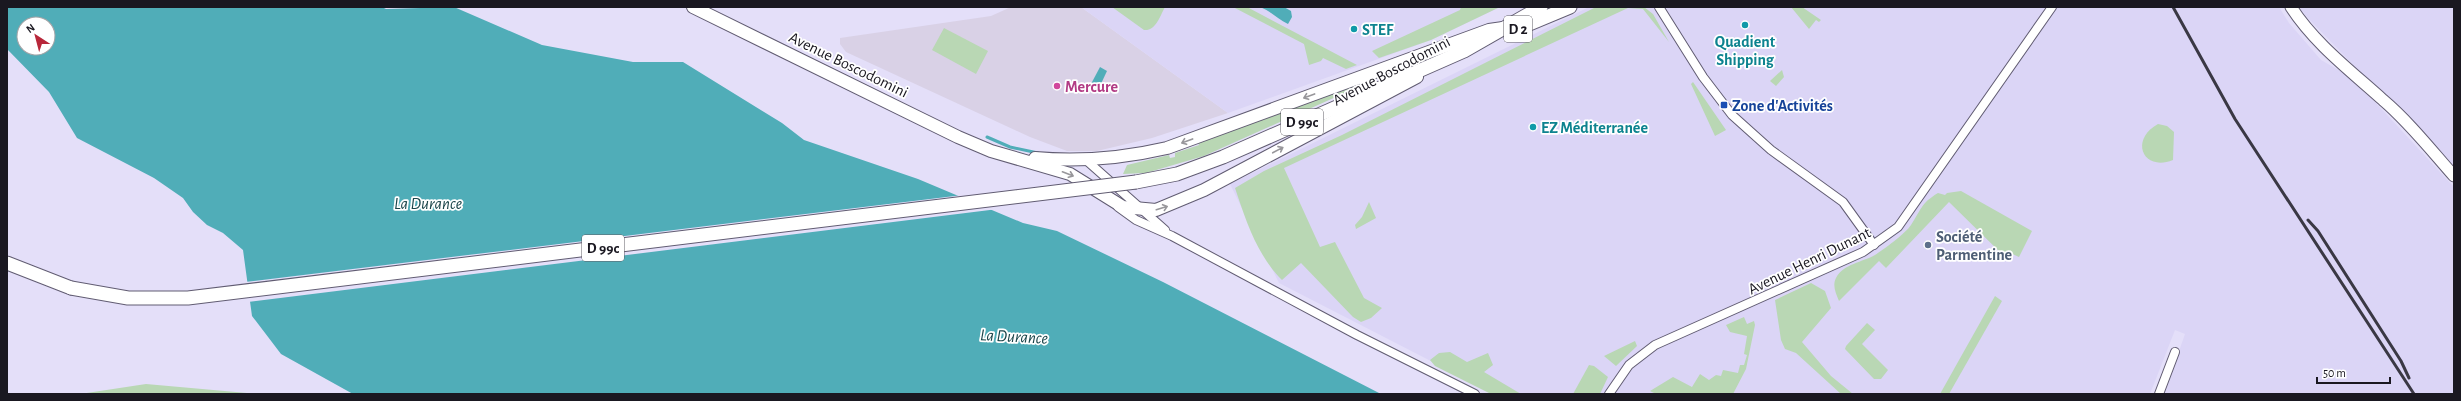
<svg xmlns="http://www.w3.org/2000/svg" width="2461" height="401" font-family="'Alegreya Sans',sans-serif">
<rect width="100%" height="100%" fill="#e4dff9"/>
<path fill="#d9d1e6" d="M 1011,7 L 1081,7 L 1228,113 L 1152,138 L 1097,151 L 1067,151 L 1030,137 L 846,52 L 840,44 L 840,38 L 991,16 Z"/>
<g fill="#dbd5f6">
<path d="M 1081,7 L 1500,7 L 1431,40 L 1228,113 Z"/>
<path d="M 1589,7 L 2279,7 L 2289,23 L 2321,60 L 2342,72 L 2375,102 L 2454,187 L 2454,394 L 2164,394 L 2185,334 L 2175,330 L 2150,394 L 1495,394 L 1279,283 L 1230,184 Z"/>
<path d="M 2299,7 L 2454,7 L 2454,169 L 2307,17 Z"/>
</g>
<g fill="#b9d7b4">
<path d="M 1112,7 L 1165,7 C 1160,16 1156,31 1144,30 Z"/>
<path d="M 1233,7 L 1247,7 L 1357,65 L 1346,69 L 1323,58 L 1321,61 L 1309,65 L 1304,44 Z"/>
<path d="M 1461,7 L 1500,7 L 1431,40 L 1379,58 L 1372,51 L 1460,10 Z"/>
<path d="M 1596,7 L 1644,7 L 1653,14 L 1669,42 L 1643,9 L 1628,8 L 1284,168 L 1320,247 L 1335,242 L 1364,298 L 1382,308 L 1371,318 L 1361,322 L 1353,317 L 1301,263 L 1282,280 C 1257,255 1246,221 1235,188 L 1264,171 L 1342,135 Z"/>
<path d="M 1791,7 L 1802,7 L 1821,20 L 1819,22 L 1816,20 L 1809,29 Z"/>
<path d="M 944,28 L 988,51 L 976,74 L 932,50 Z"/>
<path d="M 1405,66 L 1204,156 L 1146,173 L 1123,174 L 1127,165 L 1169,155 L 1170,158 L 1175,157 L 1175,153 L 1199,145 L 1197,141 Z"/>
<path d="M 1782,70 L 1784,77 L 1776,86 L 1770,81 Z"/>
<path d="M 1693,82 L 1726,130 L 1715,136 L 1691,84 Z"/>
<path d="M 2158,124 L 2167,126 L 2174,132 L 2173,160 C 2143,172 2129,140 2158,124 Z"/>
<path d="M 1961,191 L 2032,231 L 2019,257 L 2008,252 L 2003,255 L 1949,202 L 1886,268 L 1879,261 L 1839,301 C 1836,293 1832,286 1836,278 C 1843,264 1863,262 1875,255 C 1883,250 1906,233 1911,225 C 1921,210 1921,203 1938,193 L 1945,195 L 1929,211 L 1947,193 Z"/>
<path d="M 1369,202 L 1376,218 L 1356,229 L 1355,225 L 1362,217 Z"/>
<path d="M 1811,283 L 1825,291 L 1831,308 L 1802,342 L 1831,376 L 1853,394 L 1841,394 L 1796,353 L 1785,349 L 1781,340 L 1775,300 Z"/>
<path d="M 1995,296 L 2002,301 L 1949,394 L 1940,394 Z"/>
<path d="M 1744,317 L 1747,324 L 1754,321 L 1755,325 L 1746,369 L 1733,394 L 1656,394 L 1650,391 L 1673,377 L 1692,387 L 1700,374 L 1709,380 L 1716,375 L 1721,376 L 1723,370 L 1738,373 L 1740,365 L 1744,365 L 1747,355 L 1744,354 L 1747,336 L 1730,332 L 1726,325 Z"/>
<path d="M 1867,323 L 1875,330 L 1862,344 L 1888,370 L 1881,379 L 1874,379 L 1845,349 L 1846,346 Z"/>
<path d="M 1635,341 L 1637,346 L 1616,366 L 1604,356 Z"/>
<path d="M 1450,352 L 1467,362 L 1488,353 L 1493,365 L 1484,372 L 1521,394 L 1491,394 L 1435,366 L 1430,360 L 1439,353 Z"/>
<path d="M 1589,365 L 1594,366 L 1608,377 L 1600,394 L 1573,394 Z"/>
<path d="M 146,384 L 247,393 L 250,394 L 80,394 Z"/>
</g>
<g fill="#50adb8" fill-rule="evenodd">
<path d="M 7,7 L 382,7 L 386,9 L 454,7 L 542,45 L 633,62 L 683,62 L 782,123 L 804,140 L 918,179 L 1023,223 L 1057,231 L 1163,282 L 1381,394 L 353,394 L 281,354 L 252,316 L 243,250 L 223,233 L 207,225 L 193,212 L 183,198 L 154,178 L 77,138 L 49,92 L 7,49 ZM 24,24 L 48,24 L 48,48 L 24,48 Z"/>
<path d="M 1260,7 L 1284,7 L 1291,11 L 1292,17 L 1288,24 C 1277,19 1271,11 1260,7 Z"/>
<path d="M 1100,67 L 1107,71 L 1099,88 L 1091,84 Z"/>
</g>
<path fill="#e4dff9" d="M 963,195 L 998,209 L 248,302 L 245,282 Z"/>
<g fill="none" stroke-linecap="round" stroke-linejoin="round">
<path stroke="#50adb8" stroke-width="3" d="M 987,137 L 1010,147 L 1038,153"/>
<g stroke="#615c72" stroke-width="10">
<g id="minor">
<path d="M 1659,7 L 1703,77 L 1732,115 L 1771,150 L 1843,202 L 1874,245"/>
<path d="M 1086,160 L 1165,230"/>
<path d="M 1118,207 L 1136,220 L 1172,236 L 1357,335 L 1475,394"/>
<path d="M 1609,394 L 1629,365 L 1655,345 L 1863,252 L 1898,227 L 2052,7"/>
<path d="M 2159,394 L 2175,352"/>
</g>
</g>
<g stroke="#615c72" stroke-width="13">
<path id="tertiary" d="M 2291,7 C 2315,44 2351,71 2383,100 C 2409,122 2431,150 2454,176"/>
</g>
<g stroke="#615c72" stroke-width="14">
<g id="secondary">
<path d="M 693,7 L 958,137 L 991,151 L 1070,174 L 1123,207 L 1156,210 L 1204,190 L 1417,77"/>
<path d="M 1035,158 C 1080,162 1124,158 1167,148 L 1489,30 L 1503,28"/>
</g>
</g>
<g stroke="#615c72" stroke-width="15">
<g id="primary">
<path d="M 1510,32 L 1570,7"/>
<path d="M 1136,182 L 1177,174 L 1223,157 L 1464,51 L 1541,7"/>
<path d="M 7,263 L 71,288"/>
</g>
</g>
<use href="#minor" stroke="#fff" stroke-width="8"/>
<use href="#tertiary" stroke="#fff" stroke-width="11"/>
<use href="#secondary" stroke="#fff" stroke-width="12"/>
<use href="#primary" stroke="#fff" stroke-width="13"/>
<g stroke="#3a3844" stroke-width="3">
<path d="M 2173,7 L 2235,119 L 2414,394"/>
<path d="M 2308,220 L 2318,231 L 2401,361 L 2409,378"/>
</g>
<g stroke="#615c72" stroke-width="15" stroke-linecap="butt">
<path id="primary-bridge" d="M 71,288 L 128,298 L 188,298 L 1136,182"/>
</g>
<use href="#primary-bridge" stroke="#fff" stroke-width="13"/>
</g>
<defs><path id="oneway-shaft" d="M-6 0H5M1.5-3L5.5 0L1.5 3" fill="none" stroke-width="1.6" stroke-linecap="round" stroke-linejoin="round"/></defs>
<g stroke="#98979b">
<use href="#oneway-shaft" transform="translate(1309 96) rotate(160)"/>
<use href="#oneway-shaft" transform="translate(1187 141) rotate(160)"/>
<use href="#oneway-shaft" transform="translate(1278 150) rotate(-28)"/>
<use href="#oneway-shaft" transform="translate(1068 174) rotate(21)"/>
<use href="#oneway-shaft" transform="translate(1162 208) rotate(-17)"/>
</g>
<g fill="#0f9aa8" stroke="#fff" stroke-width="1.5">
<circle cx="1745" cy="25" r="4"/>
<circle cx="1354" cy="29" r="4"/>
<circle cx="1533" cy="127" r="4"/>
</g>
<circle fill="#d1479c" stroke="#fff" stroke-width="1.5" cx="1057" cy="86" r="4"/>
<rect fill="#1a4fb4" stroke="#fff" stroke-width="1.5" x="1720" y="101" width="8" height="8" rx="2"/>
<circle fill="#5c6f8a" stroke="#fff" stroke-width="1.5" cx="1928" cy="245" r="4"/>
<g text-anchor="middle" stroke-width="3.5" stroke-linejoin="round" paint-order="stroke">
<g fill="#fff" stroke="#5f5d64" stroke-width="1">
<rect x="1504" y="16" width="28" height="26" rx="3"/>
<rect x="1281" y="109" width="42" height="26" rx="3"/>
<rect x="582" y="235" width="42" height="26" rx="3"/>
</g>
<g font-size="15" font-weight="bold" fill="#1a1821">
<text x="1518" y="34">D 2</text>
<text x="1302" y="127">D 99c</text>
<text x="603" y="253">D 99c</text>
</g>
<g font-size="16" font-weight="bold" fill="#0d838f" stroke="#fff" text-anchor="start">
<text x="1362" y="35">STEF</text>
<text x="1745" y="47" text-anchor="middle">Quadient<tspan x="1745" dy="18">Shipping</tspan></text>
<text x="1541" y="133">EZ Méditerranée</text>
</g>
<g font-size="16" fill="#1a1821" stroke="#fff">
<text transform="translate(849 64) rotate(26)" y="6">Avenue Boscodomini</text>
<text transform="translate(1391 70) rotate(-28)" y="6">Avenue Boscodomini</text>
<text transform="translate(1809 260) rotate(-26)" y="6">Avenue Henri Dunant</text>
</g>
<g font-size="16" font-weight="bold" fill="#b23c85" stroke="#fff" text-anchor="start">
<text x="1065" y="92">Mercure</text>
</g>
<g font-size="16" font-weight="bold" fill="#164399" stroke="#fff" text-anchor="start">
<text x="1732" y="111">Zone d'Activités</text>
</g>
<g font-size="16" font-weight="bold" fill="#4e5e75" stroke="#fff" text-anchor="start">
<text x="1936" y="242">Société<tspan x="1936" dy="18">Parmentine</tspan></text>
</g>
<g font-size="17" font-style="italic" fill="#194449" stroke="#fff">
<text x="428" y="209">La Durance</text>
<text transform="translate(1014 336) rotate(3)" y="6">La Durance</text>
</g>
</g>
<rect width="2461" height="401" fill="none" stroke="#1a1821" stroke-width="16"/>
<g transform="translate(36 36) rotate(324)"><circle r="19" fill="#ffffff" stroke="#a3a3a6"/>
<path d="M0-3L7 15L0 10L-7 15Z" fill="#b8273a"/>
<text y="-6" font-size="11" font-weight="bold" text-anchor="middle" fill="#1a1821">N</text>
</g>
<path d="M2317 377v6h73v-6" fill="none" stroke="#1a1821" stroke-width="2"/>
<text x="2323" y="377" font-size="12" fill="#1a1821" stroke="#ffffff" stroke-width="3" paint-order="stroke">50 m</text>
</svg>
